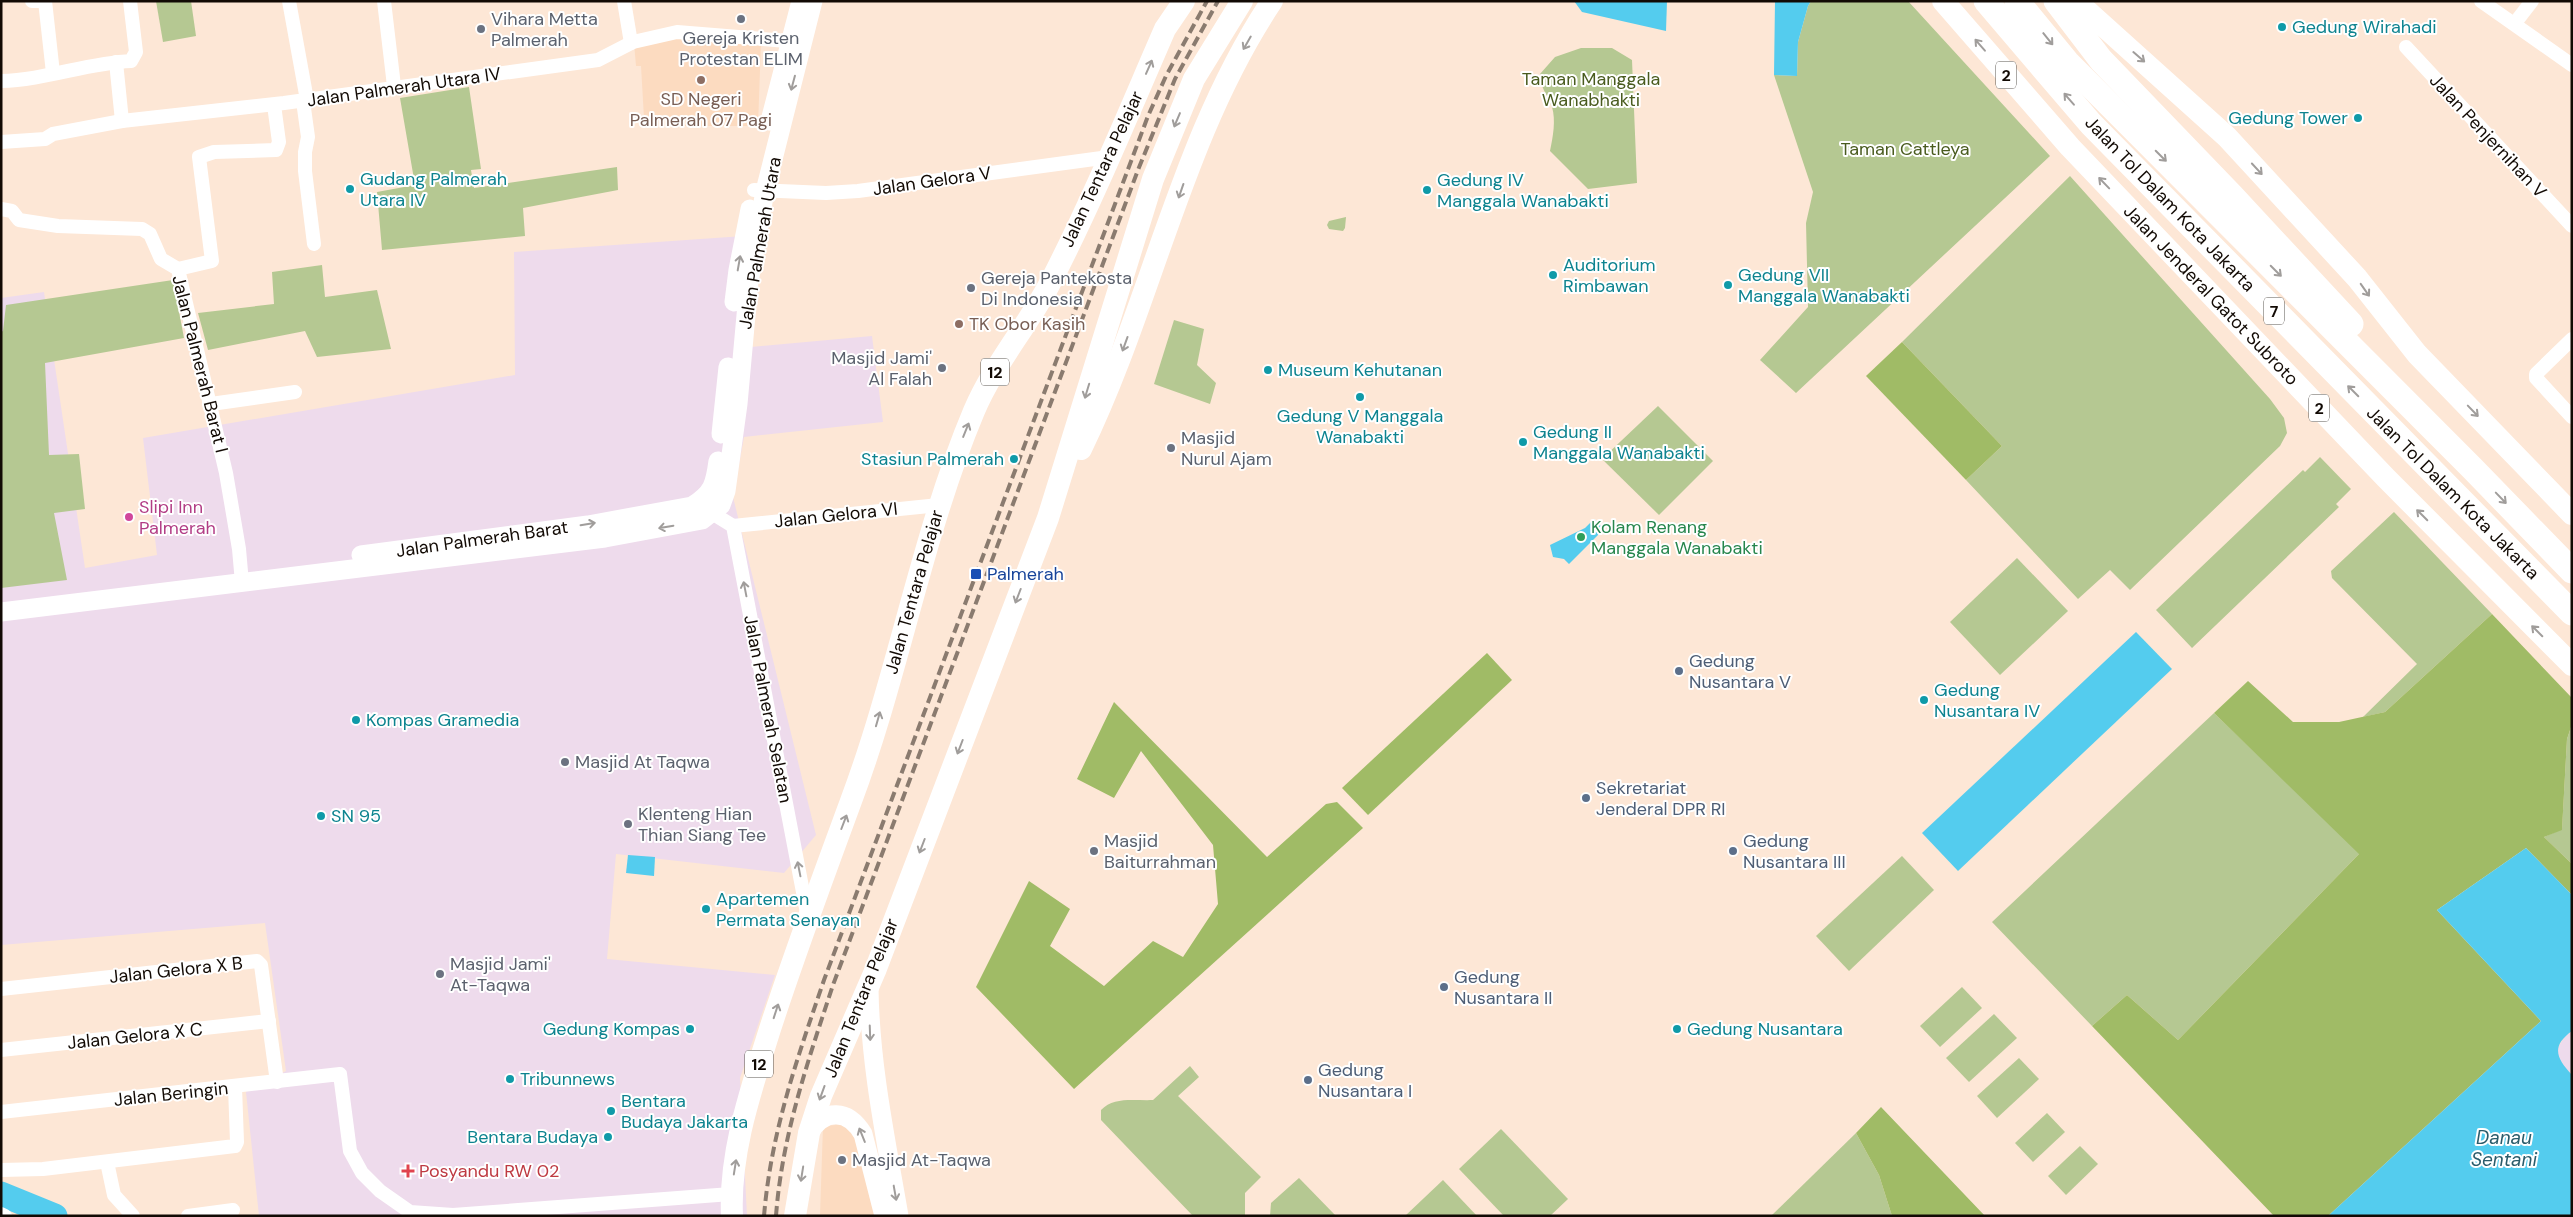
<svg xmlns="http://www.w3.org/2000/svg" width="2573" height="1217" font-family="'DM Sans',sans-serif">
<rect width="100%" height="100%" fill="#fde7d6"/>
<g fill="#eedbec">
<path d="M 758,235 L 751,347 L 872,336 L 883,422 L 744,437 L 733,497 L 816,835 L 784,873 L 616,854 L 607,959 L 775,975 L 740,1078 L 747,1216 L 259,1216 L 246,1092 L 286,1071 L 265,923 L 1,945 L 1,298 L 44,292 L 85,568 L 157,555 L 143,438 L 515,375 L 514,252 Z"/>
<path d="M 2572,1031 L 2572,1075 L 2559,1062 L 2557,1049 L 2565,1036 Z"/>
</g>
<g fill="#fcdbc0">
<path d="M 675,38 L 761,43 L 758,126 L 649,126 L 649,119 L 644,118 L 641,66 L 636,66 L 634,43 Z"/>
<path d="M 863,1123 L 879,1216 L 820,1216 L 823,1126 Z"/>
</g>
<g fill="#b5c892">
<path d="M 156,1 L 191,1 L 196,36 L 163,42 Z"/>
<path d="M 1811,1 L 1908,1 L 2050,156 L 1796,393 L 1760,360 L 1808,307 L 1806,223 L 1813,192 L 1774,75 L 1797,76 L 1798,42 L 1808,6 Z"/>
<path d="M 1581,48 L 1612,48 L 1632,60 L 1637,183 L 1588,189 L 1550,151 C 1553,137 1556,120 1552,107 C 1547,93 1541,90 1540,74 L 1555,57 Z"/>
<path d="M 469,87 L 481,169 L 471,170 L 474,188 L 617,167 L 618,190 L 523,208 L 525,236 L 382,250 L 377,192 L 415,185 L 400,98 Z"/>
<path d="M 2070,176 L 2270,399 L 2284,418 L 2287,433 L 2280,446 L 2130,590 L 2110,570 L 2078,599 L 1966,480 L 2002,446 L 1902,342 Z"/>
<path d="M 1346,217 L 1345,228 L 1343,231 L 1329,229 L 1327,225 L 1329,221 Z"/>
<path d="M 322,265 L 325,297 L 377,290 L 391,349 L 317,357 L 305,331 L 208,350 L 198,313 L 274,304 L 272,272 Z"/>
<path d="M 173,280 L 184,338 L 45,363 L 49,455 L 79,454 L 85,509 L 54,513 L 67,580 L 1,588 L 1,332 L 3,331 L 6,305 Z"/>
<path d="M 1174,320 L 1204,329 L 1197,365 L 1216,383 L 1210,404 L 1154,384 Z"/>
<path d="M 1658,406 L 1713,461 L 1659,515 L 1602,459 Z"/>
<path d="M 2320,457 L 2351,489 L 2336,504 L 2339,507 L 2192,648 L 2156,610 L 2303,470 L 2305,472 Z"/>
<path d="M 2394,512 L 2492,614 L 2385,712 L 2363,717 L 2417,664 L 2332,578 L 2331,571 Z"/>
<path d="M 2017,558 L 2068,611 L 2000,675 L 1950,622 Z"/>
<path d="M 2214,713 L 2360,853 L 2178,1040 L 2127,995 L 2092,1026 L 1992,922 Z"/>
<path d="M 2572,724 L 2572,864 L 2544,837 L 2562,829 L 2567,739 Z"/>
<path d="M 1902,856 L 1934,890 L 1849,971 L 1816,936 Z"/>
<path d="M 1962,987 L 1982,1008 L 1940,1047 L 1920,1026 Z"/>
<path d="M 1994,1014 L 2017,1038 L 1969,1082 L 1946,1058 Z"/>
<path d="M 2019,1058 L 2039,1079 L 1997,1118 L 1977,1096 Z"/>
<path d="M 1190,1066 L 1199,1077 L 1178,1096 L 1261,1177 L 1245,1193 L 1245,1216 L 1193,1216 L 1101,1120 L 1101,1110 C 1114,1096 1135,1101 1153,1100 Z"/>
<path d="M 2047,1113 L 2065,1132 L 2033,1162 L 2015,1143 Z"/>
<path d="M 1501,1129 L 1568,1199 L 1550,1216 L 1504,1216 L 1459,1169 Z"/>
<path d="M 1856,1133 L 1879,1175 L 1892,1216 L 1771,1216 Z"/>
<path d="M 2080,1146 L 2098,1164 L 2066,1195 L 2048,1176 Z"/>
<path d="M 1299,1178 L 1336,1216 L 1270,1216 L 1271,1203 Z"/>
<path d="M 1443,1180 L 1477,1216 L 1405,1216 Z"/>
</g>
<g fill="#a0bb66">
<path d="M 1902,342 L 2002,446 L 1966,480 L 1866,376 Z"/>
<path d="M 2492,614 L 2572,698 L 2572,724 L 2567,739 L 2562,830 L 2544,837 L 2572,864 L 2572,895 L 2526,848 L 2437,910 L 2541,1021 L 2328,1216 L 2274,1216 L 2092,1026 L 2127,995 L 2178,1040 L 2359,854 L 2214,713 L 2248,681 L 2293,722 L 2339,722 L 2385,712 Z"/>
<path d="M 1487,653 L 1512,680 L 1368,815 L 1342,788 Z"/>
<path d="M 1114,702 L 1267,857 L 1326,804 L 1337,802 L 1363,828 L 1074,1089 L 976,987 L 1029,881 L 1070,909 L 1050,946 L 1104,986 L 1153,941 L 1183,957 L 1218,904 L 1213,845 L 1141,751 L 1114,798 L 1077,779 Z"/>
<path d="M 1881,1107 L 1985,1216 L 1892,1216 L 1879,1175 L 1856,1133 Z"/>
</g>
<g fill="#54ccee">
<path d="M 1574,1 L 1667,1 L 1666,31 L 1582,12 Z"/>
<path d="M 1775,1 L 1811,1 L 1808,6 L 1798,42 L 1797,76 L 1774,75 Z"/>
<path d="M 1594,519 L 1604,529 L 1569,564 L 1564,559 L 1553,557 L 1550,545 L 1585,528 Z"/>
<path d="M 2136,632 L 2172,669 L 1958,871 L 1922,833 Z"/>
<path d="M 2526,848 L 2572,895 L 2572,1031 C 2551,1046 2556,1058 2572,1075 L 2572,1216 L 2328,1216 L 2541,1021 L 2437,910 Z"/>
<path d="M 628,855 L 655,857 L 654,876 L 626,873 Z"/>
</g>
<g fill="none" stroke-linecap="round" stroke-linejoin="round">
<path stroke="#54ccee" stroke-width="25" d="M 1,1194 L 55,1216"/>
<g stroke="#fff" stroke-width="14">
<path d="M 32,1 L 42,1"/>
<path d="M 45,1 L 53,73"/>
<path d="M 289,1 L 307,100"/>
<path d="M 384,1 L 394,86"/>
<path d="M 624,1 L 631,43"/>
<path d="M 2481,1 L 2572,65"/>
<path d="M 2515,23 L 2532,1"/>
<path d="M 2406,47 L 2572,226"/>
<path d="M 116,62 L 122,121"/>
<path d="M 1,81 C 45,80 87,63 131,61 L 136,52 L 130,1"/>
<path d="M 303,101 L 308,137 L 305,152 L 305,171 L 314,244"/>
<path d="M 1,142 L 45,139 L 53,134 L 122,121 L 284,103 L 598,60 L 633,42 L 677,32 L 800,42"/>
<path d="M 754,190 L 826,193 L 858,191 L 1109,157"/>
<path d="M 1,209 L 12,211 L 19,220 L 58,226 L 142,229 L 150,234 L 161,259 L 178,269 L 226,473 L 239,549 L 242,583"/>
<path d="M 178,269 L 212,261 L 199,157 L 214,152 L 276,150 L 279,142 L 274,105"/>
<path d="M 2572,339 L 2536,374 L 2536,378 L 2572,417"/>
<path d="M 211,404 L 295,392"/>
<path d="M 712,513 L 733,526 L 807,913"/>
<path d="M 733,526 L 939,505"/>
<path d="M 1,989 L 257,961 L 261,965 L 277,1082"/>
<path d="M 1,1050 L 269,1021"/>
<path d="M 1,1112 L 340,1074 L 350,1151 L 362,1173 L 380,1191 L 410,1212 L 453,1215 L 731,1194"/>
<path d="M 107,1162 L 114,1195 L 133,1216"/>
<path d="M 1,1170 L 43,1169 L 235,1146 L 237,1142 L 235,1087"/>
<path d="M 1,1214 L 5,1216"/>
<path d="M 188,1216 L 233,1210"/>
</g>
<g stroke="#fff" stroke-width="19">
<path d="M 770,121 L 801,1"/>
<path d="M 734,302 L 738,270 L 750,209"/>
<path d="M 721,434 L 728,367"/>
<path d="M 361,555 L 588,525 L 692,506 C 713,493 715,484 718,461"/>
<path d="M 1,612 L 605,538 L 702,520 L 721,505 L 726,491 L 738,404 L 749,282 L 765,191 L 813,1"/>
<path d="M 869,988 C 870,1065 886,1140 899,1216"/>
<path d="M 809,1133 C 825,1108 848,1109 863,1134 L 884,1216"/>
</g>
<g stroke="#fff" stroke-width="22">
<path d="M 1943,1 L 2070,147 L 2386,478 L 2572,665"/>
<path d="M 2076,1 L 2227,137 L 2357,278 L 2417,354 L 2572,514"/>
<path d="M 1081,449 C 1152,303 1181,137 1272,1"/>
<path d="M 732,1216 C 729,1152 751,1090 770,1029 C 795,952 823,877 851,801 C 899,673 921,537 974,411 C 993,366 1026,328 1049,285 C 1092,202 1128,114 1165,29 L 1184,1"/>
<path d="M 795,1216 L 809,1133 L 821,1096 L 875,971 L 1048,518 L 1153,179 L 1194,79 L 1242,1"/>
</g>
<g stroke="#fff" stroke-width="25">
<path d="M 1986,1 L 2091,124 L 2572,613"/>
<path d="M 2017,1 L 2067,62 L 2473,469 L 2572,571"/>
<path d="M 2056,1 L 2101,60 L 2232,196 L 2351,324"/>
</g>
<g stroke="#8a7b6f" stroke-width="4" stroke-dasharray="10 5" stroke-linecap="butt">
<path d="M 764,1216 C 771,1132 797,1059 824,980 L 1148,116 L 1166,76 L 1207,1"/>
<path d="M 776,1216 C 782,1135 808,1061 833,985 L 1138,170 L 1175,79 L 1218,1"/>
</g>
</g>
<defs><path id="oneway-shaft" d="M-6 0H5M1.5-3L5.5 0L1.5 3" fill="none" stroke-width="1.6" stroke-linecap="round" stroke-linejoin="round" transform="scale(1.25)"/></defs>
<g stroke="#a09d9b">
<use href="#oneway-shaft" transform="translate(2048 39) rotate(51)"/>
<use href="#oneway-shaft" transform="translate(1247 43) rotate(120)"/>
<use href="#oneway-shaft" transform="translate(1980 45) rotate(-131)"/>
<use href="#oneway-shaft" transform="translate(2139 57) rotate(41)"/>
<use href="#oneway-shaft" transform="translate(1149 67) rotate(-66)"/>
<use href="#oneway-shaft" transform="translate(793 83) rotate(105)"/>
<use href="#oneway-shaft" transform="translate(2069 99) rotate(-131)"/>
<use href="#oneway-shaft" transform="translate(1177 120) rotate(113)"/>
<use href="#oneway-shaft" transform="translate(2161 156) rotate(45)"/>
<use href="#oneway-shaft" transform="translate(2257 169) rotate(47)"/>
<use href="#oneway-shaft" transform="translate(2104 183) rotate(-134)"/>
<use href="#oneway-shaft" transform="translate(1181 191) rotate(109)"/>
<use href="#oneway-shaft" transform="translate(739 263) rotate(-80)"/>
<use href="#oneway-shaft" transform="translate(2276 271) rotate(45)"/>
<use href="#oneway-shaft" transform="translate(2365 290) rotate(55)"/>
<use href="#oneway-shaft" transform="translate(1125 344) rotate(110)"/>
<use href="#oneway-shaft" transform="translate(1087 391) rotate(107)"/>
<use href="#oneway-shaft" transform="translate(2353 391) rotate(-135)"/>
<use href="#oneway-shaft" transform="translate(2473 411) rotate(46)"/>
<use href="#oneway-shaft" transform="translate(966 430) rotate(-68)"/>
<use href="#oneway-shaft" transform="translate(2501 498) rotate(46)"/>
<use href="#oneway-shaft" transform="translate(2422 515) rotate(-135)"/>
<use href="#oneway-shaft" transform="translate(588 524) rotate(-9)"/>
<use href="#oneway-shaft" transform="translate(666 527) rotate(170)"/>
<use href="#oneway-shaft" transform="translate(745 589) rotate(-101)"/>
<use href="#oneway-shaft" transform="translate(1018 596) rotate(111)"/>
<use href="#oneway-shaft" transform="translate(2537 631) rotate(-135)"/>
<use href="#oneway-shaft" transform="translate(878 719) rotate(-74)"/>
<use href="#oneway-shaft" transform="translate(960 747) rotate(111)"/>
<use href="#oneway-shaft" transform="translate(844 822) rotate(-69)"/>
<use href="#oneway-shaft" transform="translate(922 846) rotate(111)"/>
<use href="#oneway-shaft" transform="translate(799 869) rotate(-101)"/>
<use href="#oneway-shaft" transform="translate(776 1011) rotate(-72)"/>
<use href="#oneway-shaft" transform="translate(870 1033) rotate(88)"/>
<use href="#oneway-shaft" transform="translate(822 1093) rotate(110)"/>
<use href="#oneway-shaft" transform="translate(862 1135) rotate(-112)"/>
<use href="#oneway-shaft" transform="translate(735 1167) rotate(-81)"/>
<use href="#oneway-shaft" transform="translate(802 1174) rotate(99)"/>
<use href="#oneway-shaft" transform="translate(895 1193) rotate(80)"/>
</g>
<g fill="#6b7280" stroke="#fff" stroke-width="2">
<circle cx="741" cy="19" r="5"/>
<circle cx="481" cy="29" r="5"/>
<circle cx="971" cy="288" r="5"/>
<circle cx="942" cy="368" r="5"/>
<circle cx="1171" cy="448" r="5"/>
<circle cx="565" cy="762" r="5"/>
<circle cx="628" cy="824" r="5"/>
<circle cx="1094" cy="851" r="5"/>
<circle cx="440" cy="974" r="5"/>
<circle cx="842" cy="1160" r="5"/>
</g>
<g fill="#0f9aa8" stroke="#fff" stroke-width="2">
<circle cx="2282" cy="27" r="5"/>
<circle cx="2358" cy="118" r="5"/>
<circle cx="350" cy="189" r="5"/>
<circle cx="1427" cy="190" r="5"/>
<circle cx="1553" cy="275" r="5"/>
<circle cx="1728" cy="285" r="5"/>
<circle cx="1268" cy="370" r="5"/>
<circle cx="1360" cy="397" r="5"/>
<circle cx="1523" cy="442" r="5"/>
<circle cx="1014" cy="459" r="5"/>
<circle cx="1924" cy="700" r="5"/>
<circle cx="356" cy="720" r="5"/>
<circle cx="321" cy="816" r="5"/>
<circle cx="706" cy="909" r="5"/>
<circle cx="690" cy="1029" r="5"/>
<circle cx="1677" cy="1029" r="5"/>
<circle cx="510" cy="1079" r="5"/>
<circle cx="611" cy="1111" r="5"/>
<circle cx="608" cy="1137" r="5"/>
</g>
<g fill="#8d6e63" stroke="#fff" stroke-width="2">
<circle cx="701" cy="80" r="5"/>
<circle cx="959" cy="324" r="5"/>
</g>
<circle fill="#d1479c" stroke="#fff" stroke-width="2" cx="129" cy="517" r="5"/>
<circle fill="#2e9e5b" stroke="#fff" stroke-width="2" cx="1581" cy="537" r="5"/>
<rect fill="#1a4fb4" stroke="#fff" stroke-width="2" x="970" y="568" width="12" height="12" rx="2.5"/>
<g fill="#5c6f8a" stroke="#fff" stroke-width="2">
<circle cx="1679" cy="671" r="5"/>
<circle cx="1586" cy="798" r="5"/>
<circle cx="1733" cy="851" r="5"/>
<circle cx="1444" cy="987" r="5"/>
<circle cx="1308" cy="1080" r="5"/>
</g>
<path fill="#e0444e" stroke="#fff" stroke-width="2" d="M405.5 1163.5h5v5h5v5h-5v5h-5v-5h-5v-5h5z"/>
<g text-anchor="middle" stroke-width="4" stroke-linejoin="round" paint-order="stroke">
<g fill="#fff" stroke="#59544f" stroke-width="1">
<rect x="1996" y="61.5" width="20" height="27" rx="4"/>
<rect x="2264" y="297.5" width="20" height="27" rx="4"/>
<rect x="981" y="358.5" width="28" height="27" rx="4"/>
<rect x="2309" y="394.5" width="20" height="27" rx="4"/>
<rect x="745" y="1050.5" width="28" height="27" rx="4"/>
</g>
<g font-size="16" font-weight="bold" fill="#120a04">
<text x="2006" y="81">2</text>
<text x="2274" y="317">7</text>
<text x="995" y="378">12</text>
<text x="2319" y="414">2</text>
<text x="759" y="1070">12</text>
</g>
<g font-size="18" fill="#5b616d" stroke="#fff" text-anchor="start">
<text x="491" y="25">Vihara Metta<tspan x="491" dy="21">Palmerah</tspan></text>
<text x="741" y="44" text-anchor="middle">Gereja Kristen<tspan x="741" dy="21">Protestan ELIM</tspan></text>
<text x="981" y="284">Gereja Pantekosta<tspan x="981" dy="21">Di Indonesia</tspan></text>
<text x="932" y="364" text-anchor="end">Masjid Jami'<tspan x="932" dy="21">Al Falah</tspan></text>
<text x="1181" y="444">Masjid<tspan x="1181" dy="21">Nurul Ajam</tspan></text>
<text x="575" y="768">Masjid At Taqwa</text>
<text x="638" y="820">Klenteng Hian<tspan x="638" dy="21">Thian Siang Tee</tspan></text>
<text x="1104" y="847">Masjid<tspan x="1104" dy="21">Baiturrahman</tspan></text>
<text x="450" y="970">Masjid Jami'<tspan x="450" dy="21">At-Taqwa</tspan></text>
<text x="852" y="1166">Masjid At-Taqwa</text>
</g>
<g font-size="18" fill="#0d838f" stroke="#fff" text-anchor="start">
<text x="2292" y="33">Gedung Wirahadi</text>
<text x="2348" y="124" text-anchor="end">Gedung Tower</text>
<text x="360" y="185">Gudang Palmerah<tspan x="360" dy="21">Utara IV</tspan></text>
<text x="1437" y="186">Gedung IV<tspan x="1437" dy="21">Manggala Wanabakti</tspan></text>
<text x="1563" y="271">Auditorium<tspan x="1563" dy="21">Rimbawan</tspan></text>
<text x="1738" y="281">Gedung VII<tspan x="1738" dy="21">Manggala Wanabakti</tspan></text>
<text x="1278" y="376">Museum Kehutanan</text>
<text x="1360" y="422" text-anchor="middle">Gedung V Manggala<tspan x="1360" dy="21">Wanabakti</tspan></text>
<text x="1533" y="438">Gedung II<tspan x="1533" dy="21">Manggala Wanabakti</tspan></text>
<text x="1004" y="465" text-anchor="end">Stasiun Palmerah</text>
<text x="1934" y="696">Gedung<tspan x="1934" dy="21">Nusantara IV</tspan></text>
<text x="366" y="726">Kompas Gramedia</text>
<text x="331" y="822">SN 95</text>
<text x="716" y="905">Apartemen<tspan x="716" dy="21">Permata Senayan</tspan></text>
<text x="680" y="1035" text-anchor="end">Gedung Kompas</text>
<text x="1687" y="1035">Gedung Nusantara</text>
<text x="520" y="1085">Tribunnews</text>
<text x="621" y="1107">Bentara<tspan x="621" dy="21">Budaya Jakarta</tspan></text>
<text x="598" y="1143" text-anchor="end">Bentara Budaya</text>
</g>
<g font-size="18" fill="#495b1e" stroke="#fff">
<text x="1591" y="85">Taman Manggala<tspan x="1591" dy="21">Wanabhakti</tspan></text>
<text x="1905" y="155">Taman Cattleya</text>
</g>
<g font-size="18" fill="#120a04" stroke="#fff">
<text transform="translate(404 87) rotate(-8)" y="6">Jalan Palmerah Utara IV</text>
<text transform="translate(2488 136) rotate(47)" y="6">Jalan Penjernihan V</text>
<text transform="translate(1102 169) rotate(-65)" y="6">Jalan Tentara Pelajar</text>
<text transform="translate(932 181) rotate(-8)" y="6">Jalan Gelora V</text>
<text transform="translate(2170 204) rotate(46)" y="6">Jalan Tol Dalam Kota Jakarta</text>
<text transform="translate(760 243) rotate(-80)" y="6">Jalan Palmerah Utara</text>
<text transform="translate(2211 295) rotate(46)" y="6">Jalan Jenderal Gatot Subroto</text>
<text transform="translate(200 364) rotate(76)" y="6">Jalan Palmerah Barat I</text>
<text transform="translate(2453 493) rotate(45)" y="6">Jalan Tol Dalam Kota Jakarta</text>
<text transform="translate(836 515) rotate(-6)" y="6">Jalan Gelora VI</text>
<text transform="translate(482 539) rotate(-8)" y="6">Jalan Palmerah Barat</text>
<text transform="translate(914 592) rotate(-74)" y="6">Jalan Tentara Pelajar</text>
<text transform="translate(768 709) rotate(79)" y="6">Jalan Palmerah Selatan</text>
<text transform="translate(176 970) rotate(-6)" y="6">Jalan Gelora X B</text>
<text transform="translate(861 998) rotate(-68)" y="6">Jalan Tentara Pelajar</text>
<text transform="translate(135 1036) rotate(-6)" y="6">Jalan Gelora X C</text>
<text transform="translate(171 1094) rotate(-6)" y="6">Jalan Beringin</text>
</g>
<g font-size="18" fill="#785e54" stroke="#fff">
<text x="701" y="105">SD Negeri<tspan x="701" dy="21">Palmerah 07 Pagi</tspan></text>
<text x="969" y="330" text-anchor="start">TK Obor Kasih</text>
</g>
<g font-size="18" fill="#b23c85" stroke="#fff" text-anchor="start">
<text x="139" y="513">Slipi Inn<tspan x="139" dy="21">Palmerah</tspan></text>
</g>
<g font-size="18" fill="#27864d" stroke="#fff" text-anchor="start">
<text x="1591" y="533">Kolam Renang<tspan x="1591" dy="21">Manggala Wanabakti</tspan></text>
</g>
<g font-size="18" fill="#164399" stroke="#fff" text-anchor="start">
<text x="987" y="580">Palmerah</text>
</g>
<g font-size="18" fill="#4e5e75" stroke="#fff" text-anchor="start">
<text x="1689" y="667">Gedung<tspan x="1689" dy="21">Nusantara V</tspan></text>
<text x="1596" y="794">Sekretariat<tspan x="1596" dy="21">Jenderal DPR RI</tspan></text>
<text x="1743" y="847">Gedung<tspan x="1743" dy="21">Nusantara III</tspan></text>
<text x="1454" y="983">Gedung<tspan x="1454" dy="21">Nusantara II</tspan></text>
<text x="1318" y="1076">Gedung<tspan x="1318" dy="21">Nusantara I</tspan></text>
</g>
<g font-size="18" fill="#be3a42" stroke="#fff" text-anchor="start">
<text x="419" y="1177">Posyandu RW 02</text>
</g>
<g font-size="19" font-style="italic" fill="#2a5c6b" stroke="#fff">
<text x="2504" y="1144">Danau<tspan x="2504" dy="22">Sentani</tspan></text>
</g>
</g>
<rect width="2573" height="1217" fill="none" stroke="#120a04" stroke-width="5"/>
</svg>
